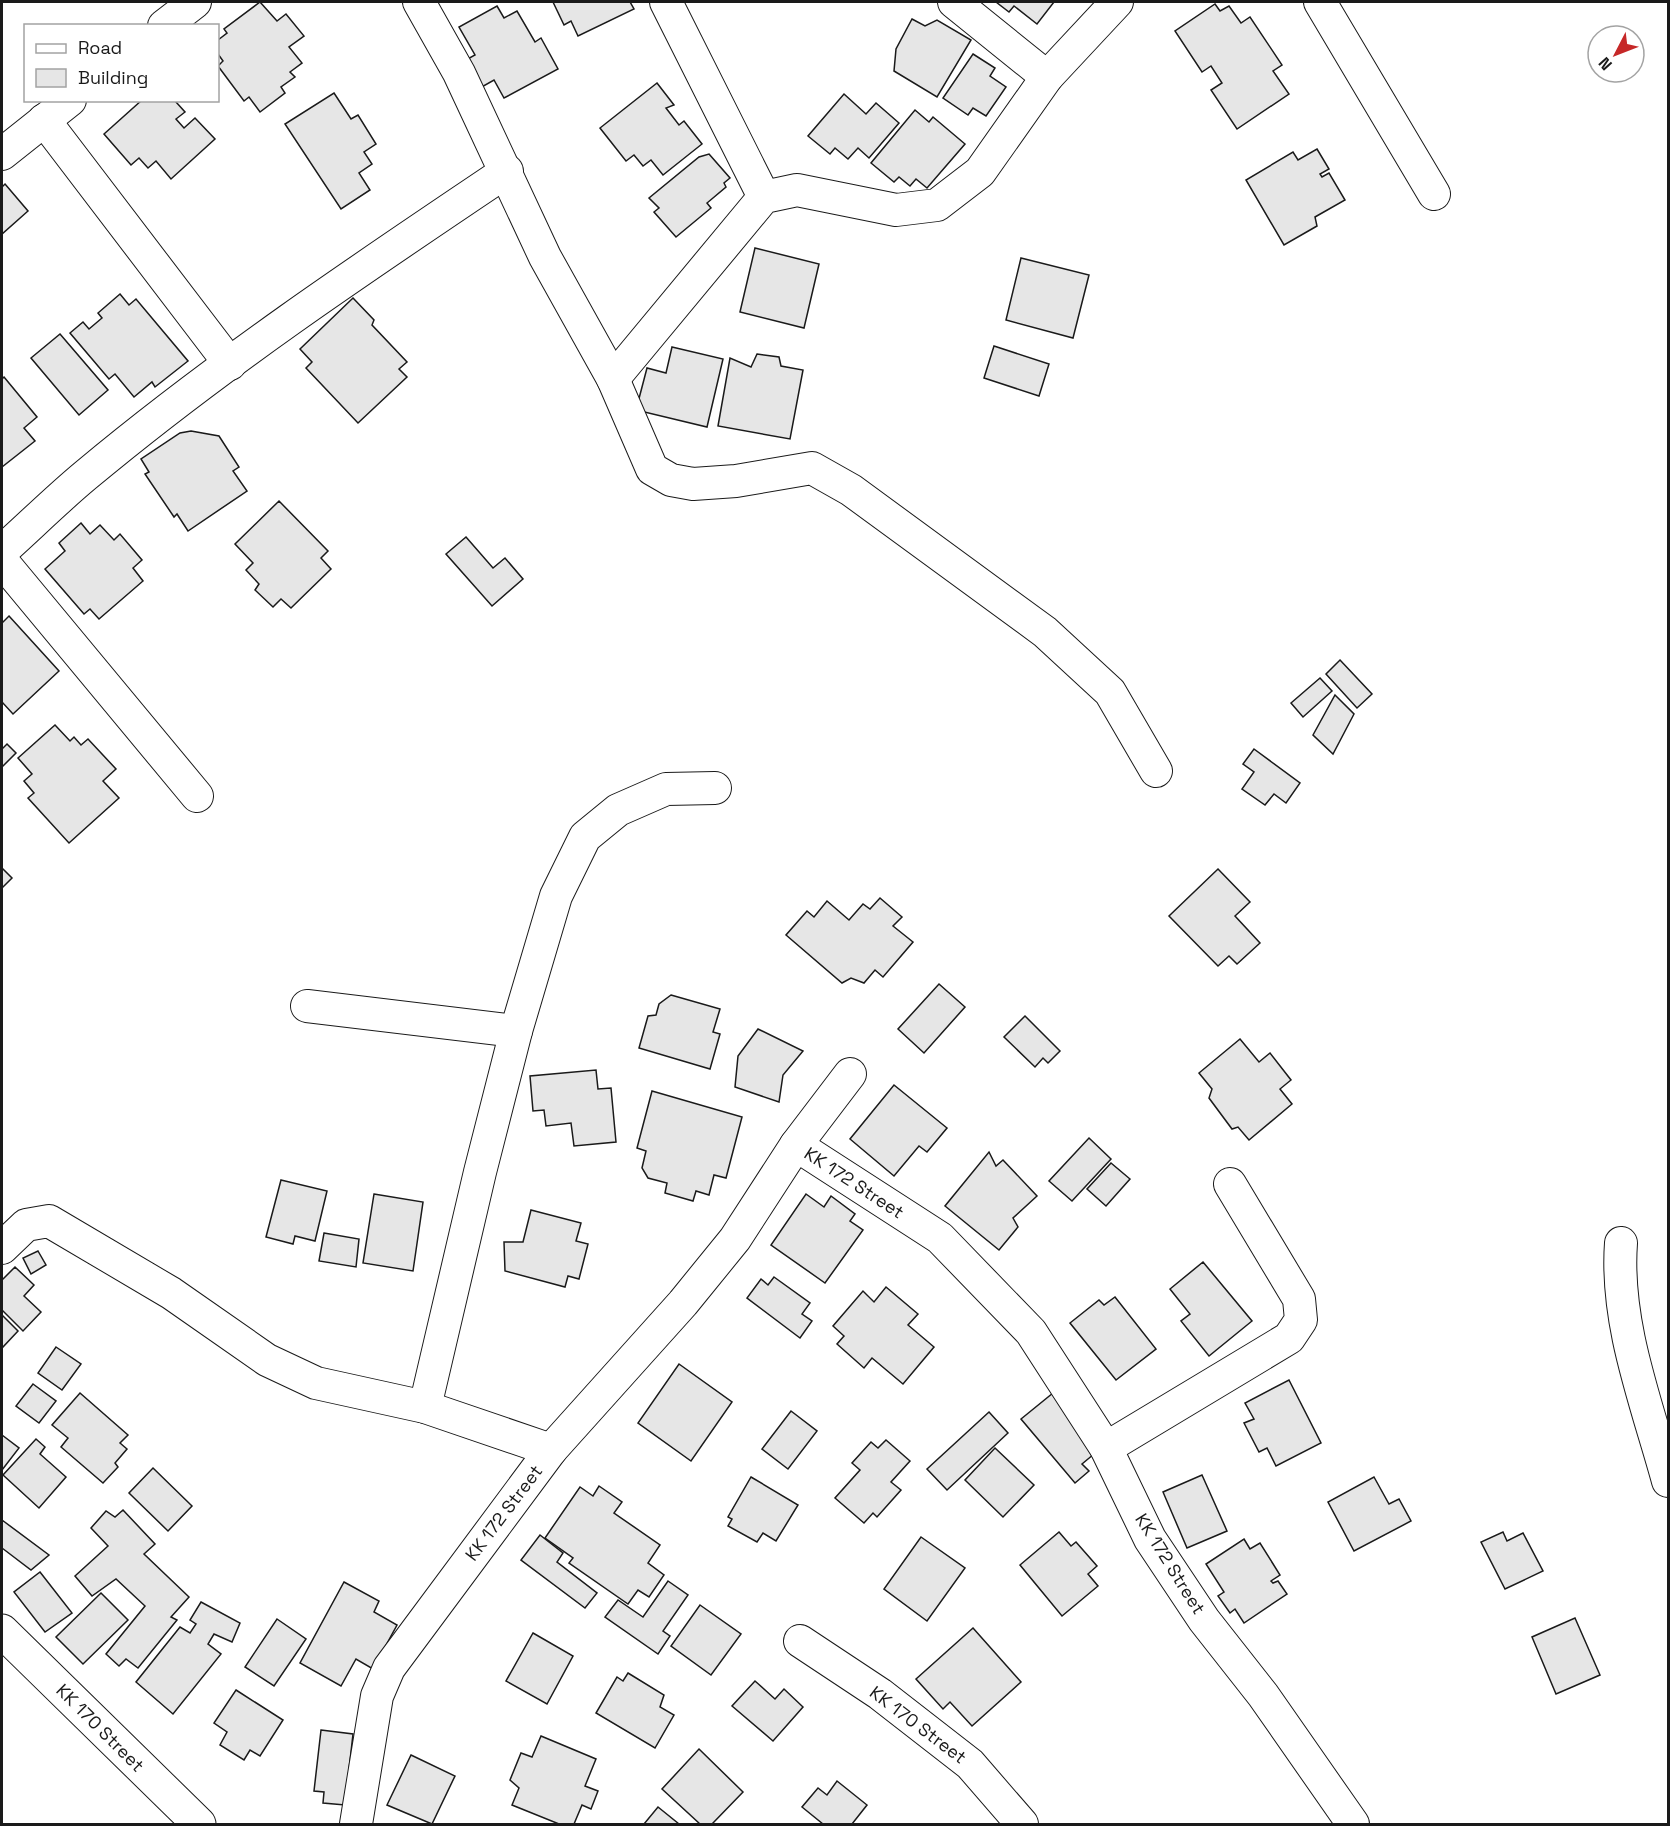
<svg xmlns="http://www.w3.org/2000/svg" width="1670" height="1826" font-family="'Space Grotesk',sans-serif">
<rect width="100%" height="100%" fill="#fff"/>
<g fill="#e6e6e6" stroke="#1a1a1a" stroke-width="1.5">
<path d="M 260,2 L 277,21 L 286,14 L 304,36 L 289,47 L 302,63 L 290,72 L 295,77 L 281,87 L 285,93 L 260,112 L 249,97 L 244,101 L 218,66 L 223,61 L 218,54 L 218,40 L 227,33 L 224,29 Z"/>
<path d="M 553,2 L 630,2 L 634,9 L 578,36 L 571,21 L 564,25 Z"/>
<path d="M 996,2 L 1054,2 L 1037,24 L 1014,6 L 1009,12 Z"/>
<path d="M 1215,4 L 1220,11 L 1229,6 L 1241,23 L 1250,17 L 1282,65 L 1273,71 L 1289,94 L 1237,129 L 1211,90 L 1222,83 L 1211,66 L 1202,72 L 1175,31 Z"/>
<path d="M 497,6 L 504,18 L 517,11 L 535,42 L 541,38 L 558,69 L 504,98 L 494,80 L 480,88 L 464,61 L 475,55 L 459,27 Z"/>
<path d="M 912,19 L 925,26 L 937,20 L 971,40 L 937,97 L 894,71 L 896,49 Z"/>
<path d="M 973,54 L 995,68 L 990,76 L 1006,87 L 986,116 L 973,108 L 968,115 L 943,98 Z"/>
<path d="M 657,83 L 674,105 L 666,108 L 679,125 L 684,121 L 702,144 L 663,175 L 651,160 L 643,166 L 634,155 L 626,161 L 600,128 Z"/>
<path d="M 334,93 L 351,119 L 358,115 L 376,144 L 364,152 L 372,164 L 359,173 L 370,190 L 341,209 L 285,124 Z"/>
<path d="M 844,94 L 866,114 L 876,103 L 899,123 L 869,158 L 858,148 L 848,159 L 835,148 L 830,154 L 808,136 Z"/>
<path d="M 142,100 L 178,100 L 176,102 L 185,112 L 176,119 L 184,128 L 195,118 L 215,139 L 171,179 L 156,161 L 148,168 L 139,158 L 131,165 L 104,134 Z"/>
<path d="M 915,110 L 929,122 L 933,117 L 965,144 L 927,188 L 916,179 L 910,186 L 899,177 L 894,182 L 871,163 Z"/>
<path d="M 1317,149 L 1329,169 L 1320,174 L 1322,177 L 1329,173 L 1345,200 L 1315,217 L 1317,226 L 1284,245 L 1246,180 L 1293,152 L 1298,160 Z"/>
<path d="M 709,154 L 730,178 L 724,183 L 726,187 L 707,203 L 711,208 L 676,237 L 654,212 L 659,208 L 649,198 L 699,157 Z"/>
<path d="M 5,184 L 28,211 L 2,234 L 2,187 Z"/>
<path d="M 755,248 L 819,264 L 804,328 L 740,312 Z"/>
<path d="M 1021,258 L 1089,275 L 1073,338 L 1006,320 Z"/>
<path d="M 120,294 L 129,305 L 136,299 L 188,361 L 155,387 L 152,382 L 134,397 L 115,374 L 109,379 L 70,333 L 83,322 L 89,329 L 102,318 L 98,313 Z"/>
<path d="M 353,298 L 374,320 L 372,325 L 407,362 L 399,369 L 407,377 L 358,423 L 306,368 L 312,362 L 300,349 Z"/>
<path d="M 60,334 L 108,390 L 79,415 L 31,358 Z"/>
<path d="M 994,346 L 1049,364 L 1039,396 L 984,378 Z"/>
<path d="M 672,347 L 723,359 L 707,427 L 636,410 L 647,368 L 666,373 Z"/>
<path d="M 757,354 L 779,357 L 781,366 L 803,370 L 790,439 L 718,426 L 730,358 L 751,367 Z"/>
<path d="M 4,377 L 37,417 L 24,428 L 35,441 L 2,467 L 2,379 Z"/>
<path d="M 191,431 L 219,436 L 239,467 L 233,471 L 247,491 L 188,531 L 177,514 L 174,517 L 145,474 L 149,472 L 141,459 L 180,433 Z"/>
<path d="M 279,501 L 328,551 L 321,558 L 331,569 L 291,608 L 281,599 L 273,607 L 255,590 L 259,584 L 246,570 L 253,563 L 235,544 Z"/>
<path d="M 81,523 L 90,534 L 100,525 L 114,540 L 120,534 L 142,560 L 133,568 L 143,581 L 99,619 L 90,609 L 84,614 L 45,569 L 65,551 L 59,543 Z"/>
<path d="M 466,537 L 493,568 L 505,558 L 523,579 L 492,606 L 446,554 Z"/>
<path d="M 9,616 L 59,671 L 13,714 L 2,702 L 2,623 Z"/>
<path d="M 1340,660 L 1372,694 L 1357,708 L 1326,674 Z"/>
<path d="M 1320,678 L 1332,691 L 1303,717 L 1291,703 Z"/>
<path d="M 1335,695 L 1354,714 L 1333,754 L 1313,735 Z"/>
<path d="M 55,725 L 70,741 L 74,737 L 81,745 L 88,739 L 116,769 L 103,781 L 119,798 L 69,843 L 28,798 L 34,793 L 24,781 L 32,774 L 18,758 Z"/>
<path d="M 7,744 L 16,753 L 2,767 L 2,749 Z"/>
<path d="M 1254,749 L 1300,783 L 1286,803 L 1274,794 L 1265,805 L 1242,789 L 1254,772 L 1243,764 Z"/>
<path d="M 2,868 L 12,878 L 2,888 Z"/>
<path d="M 1218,869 L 1250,902 L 1235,916 L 1260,943 L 1237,964 L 1229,956 L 1218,966 L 1169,916 Z"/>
<path d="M 880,898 L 902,917 L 893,926 L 913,942 L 883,977 L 875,970 L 864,983 L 851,978 L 842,983 L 786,935 L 807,911 L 814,917 L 827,901 L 849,920 L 863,904 L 870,909 Z"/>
<path d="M 939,984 L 965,1007 L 924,1053 L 898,1029 Z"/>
<path d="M 671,995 L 720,1009 L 713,1032 L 720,1034 L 710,1069 L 639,1048 L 648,1016 L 656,1015 L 659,1004 Z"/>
<path d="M 1025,1016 L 1060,1051 L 1048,1063 L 1043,1058 L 1035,1067 L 1004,1037 Z"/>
<path d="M 758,1029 L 803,1051 L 783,1075 L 779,1102 L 735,1087 L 738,1056 Z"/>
<path d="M 1240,1039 L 1259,1062 L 1270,1053 L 1291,1080 L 1280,1089 L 1292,1104 L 1249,1140 L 1238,1127 L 1232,1129 L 1209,1098 L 1212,1089 L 1199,1073 Z"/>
<path d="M 596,1070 L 598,1089 L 611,1088 L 616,1142 L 574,1146 L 571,1123 L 546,1126 L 544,1110 L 533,1111 L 530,1076 Z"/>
<path d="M 894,1085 L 947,1128 L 927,1152 L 919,1146 L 894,1176 L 850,1139 Z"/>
<path d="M 652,1091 L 742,1117 L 726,1178 L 714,1175 L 709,1195 L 696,1191 L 693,1201 L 665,1193 L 667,1183 L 648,1178 L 642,1168 L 646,1151 L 637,1148 Z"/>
<path d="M 1089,1138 L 1111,1159 L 1072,1201 L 1049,1181 Z"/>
<path d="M 989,1152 L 996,1166 L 1003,1160 L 1037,1196 L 1013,1218 L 1018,1227 L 999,1250 L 945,1206 Z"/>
<path d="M 1111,1163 L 1130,1179 L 1106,1206 L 1087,1189 Z"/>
<path d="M 281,1180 L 327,1191 L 315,1241 L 295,1236 L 293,1244 L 266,1237 Z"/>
<path d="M 374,1194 L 423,1202 L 413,1271 L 363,1263 Z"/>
<path d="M 806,1194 L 824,1207 L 831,1196 L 855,1214 L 850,1221 L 863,1230 L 825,1283 L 771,1245 Z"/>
<path d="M 531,1210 L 581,1223 L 576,1241 L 588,1244 L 579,1279 L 568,1276 L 565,1287 L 505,1271 L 504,1242 L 523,1242 Z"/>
<path d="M 324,1233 L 359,1239 L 356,1267 L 319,1261 Z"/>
<path d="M 38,1251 L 46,1265 L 31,1274 L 23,1258 Z"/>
<path d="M 1203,1262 L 1252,1321 L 1209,1356 L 1181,1321 L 1190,1314 L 1170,1289 Z"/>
<path d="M 15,1267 L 34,1285 L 24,1296 L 41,1312 L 23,1331 L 2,1310 L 2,1280 Z"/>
<path d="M 774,1277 L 810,1303 L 802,1314 L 812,1321 L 800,1338 L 747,1298 L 761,1279 L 768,1285 Z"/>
<path d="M 886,1287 L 918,1314 L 908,1325 L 934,1347 L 903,1384 L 872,1358 L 864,1368 L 837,1344 L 844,1336 L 833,1326 L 863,1291 L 874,1302 Z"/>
<path d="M 1115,1297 L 1156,1349 L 1116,1380 L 1070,1323 L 1099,1300 L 1104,1305 Z"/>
<path d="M 2,1315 L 18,1331 L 2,1348 Z"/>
<path d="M 56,1347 L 81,1364 L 62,1390 L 38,1373 Z"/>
<path d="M 679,1364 L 732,1402 L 691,1461 L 638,1423 Z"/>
<path d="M 1289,1380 L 1321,1443 L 1276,1466 L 1267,1448 L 1259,1452 L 1244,1423 L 1254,1419 L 1245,1403 Z"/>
<path d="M 33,1384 L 56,1401 L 39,1423 L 16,1406 Z"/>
<path d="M 80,1393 L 128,1435 L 120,1443 L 127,1449 L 115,1463 L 118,1467 L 103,1483 L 61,1447 L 68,1438 L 52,1425 Z"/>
<path d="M 1053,1393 L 1100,1449 L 1082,1464 L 1089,1471 L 1075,1483 L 1021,1419 Z"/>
<path d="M 791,1411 L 817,1431 L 788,1469 L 762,1449 Z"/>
<path d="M 989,1412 L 1008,1433 L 947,1490 L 927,1469 Z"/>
<path d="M 2,1435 L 19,1448 L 2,1470 Z"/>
<path d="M 36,1439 L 45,1447 L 40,1454 L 66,1477 L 39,1508 L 3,1475 Z"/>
<path d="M 886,1440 L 910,1461 L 891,1482 L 901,1490 L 877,1517 L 873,1513 L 864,1523 L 835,1498 L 860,1470 L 852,1463 L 871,1442 L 878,1448 Z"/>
<path d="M 995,1448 L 1034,1485 L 1003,1517 L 965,1480 Z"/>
<path d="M 153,1468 L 192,1506 L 168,1531 L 129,1493 Z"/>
<path d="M 1202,1475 L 1227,1531 L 1187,1548 L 1163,1492 Z"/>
<path d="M 751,1477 L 798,1505 L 776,1541 L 763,1533 L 757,1542 L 728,1526 L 732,1519 L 728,1517 Z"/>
<path d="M 1374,1477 L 1389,1504 L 1399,1499 L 1411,1521 L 1354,1551 L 1328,1502 Z"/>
<path d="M 599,1486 L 622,1502 L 614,1513 L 660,1545 L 648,1563 L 664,1575 L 649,1597 L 638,1590 L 628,1604 L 569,1563 L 573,1558 L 545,1538 L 580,1487 L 593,1496 Z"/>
<path d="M 123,1510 L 155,1544 L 144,1554 L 189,1597 L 171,1617 L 177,1620 L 138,1668 L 126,1659 L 119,1666 L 106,1654 L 145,1606 L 116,1579 L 92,1596 L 75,1576 L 108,1546 L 91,1528 L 106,1511 L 115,1517 Z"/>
<path d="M 2,1520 L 49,1555 L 31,1570 L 2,1548 Z"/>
<path d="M 1059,1532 L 1071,1546 L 1076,1542 L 1097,1566 L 1088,1574 L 1098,1586 L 1062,1616 L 1020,1565 Z"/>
<path d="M 1503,1532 L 1507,1541 L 1523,1533 L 1543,1571 L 1505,1589 L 1481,1542 Z"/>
<path d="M 540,1535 L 563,1553 L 557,1562 L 597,1593 L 585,1608 L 521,1560 Z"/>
<path d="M 921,1537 L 965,1568 L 927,1621 L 884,1589 Z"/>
<path d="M 1244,1539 L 1250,1549 L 1260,1543 L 1280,1575 L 1271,1581 L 1273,1583 L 1278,1581 L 1287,1594 L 1244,1623 L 1235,1609 L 1230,1613 L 1218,1596 L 1224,1592 L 1206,1564 Z"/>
<path d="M 40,1572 L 72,1613 L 45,1632 L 14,1592 Z"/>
<path d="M 668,1581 L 688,1595 L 663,1631 L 670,1636 L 658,1654 L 605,1617 L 618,1600 L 643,1617 Z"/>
<path d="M 344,1582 L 379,1601 L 374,1612 L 397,1625 L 373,1669 L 356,1659 L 341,1686 L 300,1663 Z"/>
<path d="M 101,1593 L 128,1620 L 83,1664 L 56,1637 Z"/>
<path d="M 201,1602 L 240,1623 L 232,1642 L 214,1634 L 208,1644 L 221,1654 L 173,1714 L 136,1682 L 180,1627 L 190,1633 L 196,1624 L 190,1620 Z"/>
<path d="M 700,1605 L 741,1634 L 711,1675 L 671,1646 Z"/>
<path d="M 1575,1618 L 1600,1675 L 1556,1694 L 1532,1637 Z"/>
<path d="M 277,1619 L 306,1639 L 274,1686 L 245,1667 Z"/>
<path d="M 973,1628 L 1021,1682 L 972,1726 L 950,1702 L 943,1709 L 916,1679 Z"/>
<path d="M 533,1633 L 573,1656 L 547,1704 L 506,1681 Z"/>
<path d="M 628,1673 L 664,1695 L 660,1707 L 674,1715 L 655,1748 L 596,1713 L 617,1677 L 623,1681 Z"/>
<path d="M 755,1681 L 775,1699 L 784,1689 L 803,1707 L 773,1741 L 732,1706 Z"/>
<path d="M 236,1690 L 283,1720 L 260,1756 L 250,1750 L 244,1760 L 220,1745 L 227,1732 L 214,1723 Z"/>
<path d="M 321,1730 L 353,1734 L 345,1805 L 323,1803 L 324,1792 L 314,1791 Z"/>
<path d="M 541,1736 L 596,1759 L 585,1786 L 598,1791 L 591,1809 L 582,1805 L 574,1824 L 559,1824 L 512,1805 L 519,1788 L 510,1780 L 521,1753 L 532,1757 Z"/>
<path d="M 699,1749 L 743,1792 L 712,1824 L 700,1824 L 662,1789 Z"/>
<path d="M 411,1755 L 455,1776 L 432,1824 L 387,1805 Z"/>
<path d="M 837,1781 L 867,1805 L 852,1824 L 823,1824 L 802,1807 L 818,1788 L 827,1795 Z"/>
<path d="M 658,1807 L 679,1824 L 644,1824 Z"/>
</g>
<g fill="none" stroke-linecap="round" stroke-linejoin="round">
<g stroke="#1a1a1a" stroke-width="34">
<g id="minor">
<path d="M 419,2 L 459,73 L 545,257 L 613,379 L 652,469 L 671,480 L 693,484 L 736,481 L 812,468 L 851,490 L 1045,632 L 1110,692 L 1156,771"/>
<path d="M 666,2 L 764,197"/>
<path d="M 954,2 L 1047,77"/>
<path d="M 1320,2 L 1434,194"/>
<path d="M 164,26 L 195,2"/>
<path d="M 44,120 L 230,364"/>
<path d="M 2,154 L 70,100"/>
<path d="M 613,379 L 764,197 L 797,190 L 896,210 L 937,205 L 980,172 L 1047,77 L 1117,2"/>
<path d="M 2,551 C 30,526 57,499 86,475 C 219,364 364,267 507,171"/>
<path d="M 2,561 L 197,796"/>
<path d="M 307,1006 L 516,1031"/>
<path d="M 796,1145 L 850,1074"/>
<path d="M 1621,1243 C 1615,1324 1647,1404 1668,1481"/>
<path d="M 2,1248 L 26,1225 L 49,1221 L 171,1293 L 267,1360 L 316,1383 L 425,1407 L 551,1450"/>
<path d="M 425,1407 L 480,1172 L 516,1031 L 556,896 L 585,837 L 618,810 L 666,789 L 715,788"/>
<path d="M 1106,1448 L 1289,1338 L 1301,1320 L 1299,1299 L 1230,1184"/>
<path d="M 800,1641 L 880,1694 L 970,1764 L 1022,1824"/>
<path d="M 356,1824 L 377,1696 L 389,1668 L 551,1450 L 683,1303 L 735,1239 L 796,1145 L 940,1238 L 1031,1332 L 1106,1448 L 1150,1539 L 1204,1620 L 1263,1695 L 1353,1824"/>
</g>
</g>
<g stroke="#1a1a1a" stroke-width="35">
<path id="secondary" d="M 2,1631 L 199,1824"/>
</g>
<use href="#minor" stroke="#fff" stroke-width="32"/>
<use href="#secondary" stroke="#fff" stroke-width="33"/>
</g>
<g text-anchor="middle" stroke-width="4.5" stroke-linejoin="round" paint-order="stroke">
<g font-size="18" fill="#1a1a1a" stroke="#fff">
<text transform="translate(854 1183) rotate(33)" y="6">KK 172 Street</text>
<text transform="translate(504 1513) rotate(-53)" y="6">KK 172 Street</text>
<text transform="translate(1170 1564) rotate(58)" y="6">KK 172 Street</text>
<text transform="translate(918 1725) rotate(37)" y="6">KK 170 Street</text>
<text transform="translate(100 1728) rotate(45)" y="6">KK 170 Street</text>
</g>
</g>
<rect width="1670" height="1826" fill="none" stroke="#1a1a1a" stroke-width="6"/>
<rect x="24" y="24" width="195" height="78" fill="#ffffff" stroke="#a3a3a3" stroke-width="1.5"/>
<rect x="36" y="44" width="30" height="9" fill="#ffffff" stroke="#a3a3a3" stroke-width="1.5"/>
<text x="78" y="54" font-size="18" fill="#1a1a1a">Road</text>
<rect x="36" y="69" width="30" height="18" fill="#e6e6e6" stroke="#a3a3a3" stroke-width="1.5"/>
<text x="78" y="84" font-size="18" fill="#1a1a1a">Building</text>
<g transform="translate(1616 54) rotate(228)"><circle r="28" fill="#ffffff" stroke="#a3a3a3" stroke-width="1.5"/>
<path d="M0-4.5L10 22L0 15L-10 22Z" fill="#c62828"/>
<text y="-9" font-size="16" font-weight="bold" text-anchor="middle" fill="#1a1a1a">N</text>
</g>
</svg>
